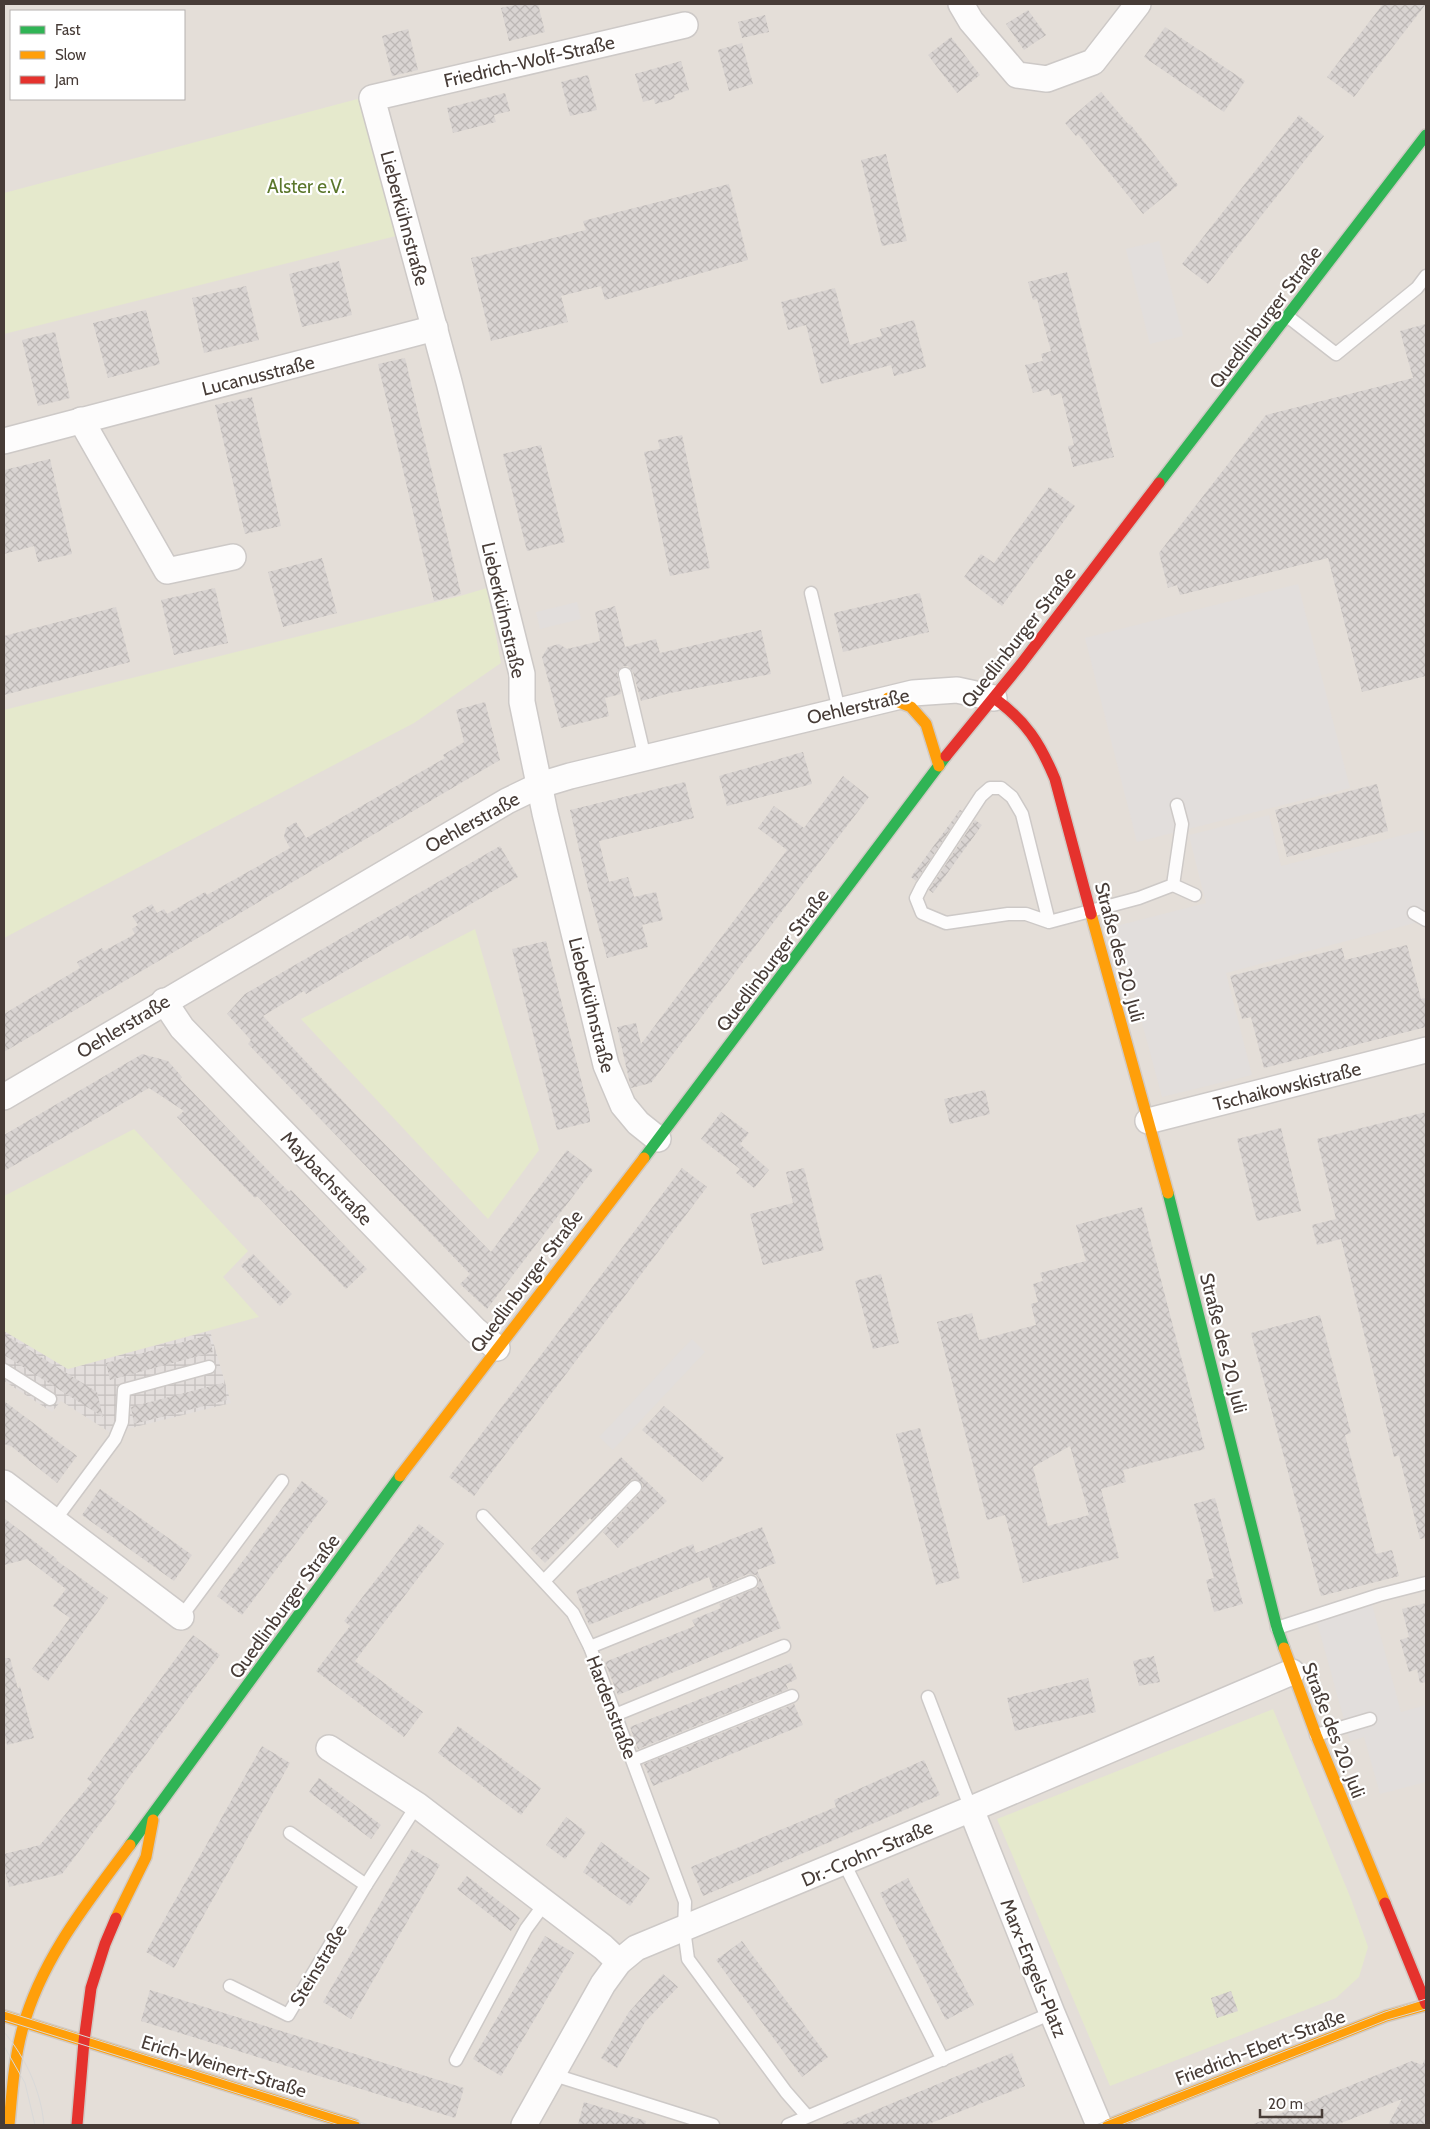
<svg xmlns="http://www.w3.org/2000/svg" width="1430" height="2129" font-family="Cabin,sans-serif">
<defs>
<pattern id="industrial-grid" width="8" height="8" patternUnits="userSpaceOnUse" patternTransform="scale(1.25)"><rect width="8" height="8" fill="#e3dedc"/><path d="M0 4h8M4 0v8" fill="none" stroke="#c4bfbd"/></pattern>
<pattern id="building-cross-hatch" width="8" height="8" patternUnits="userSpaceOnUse" patternTransform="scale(1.25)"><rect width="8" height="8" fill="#d9d4d2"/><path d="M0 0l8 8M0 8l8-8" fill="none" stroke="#bcb7b5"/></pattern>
</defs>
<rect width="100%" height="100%" fill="#f0edeb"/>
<path fill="#e4ded8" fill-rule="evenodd" d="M 4,4 L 1426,4 L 1426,2125 L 4,2125 ZM 11,11 L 184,11 L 184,99 L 11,99 Z"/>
<path fill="url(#industrial-grid)" d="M 4,1331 L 68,1369 L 210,1331 L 231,1403 L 111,1433 L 61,1401 L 52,1412 L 4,1381 Z"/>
<g fill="#e5e9cc">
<path d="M 365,97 L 378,167 L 396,236 L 4,334 L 4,193 Z"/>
<path d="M 487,588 L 501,663 L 414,723 L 4,938 L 4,710 L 460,596 Z"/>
<path d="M 475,929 L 539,1150 L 488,1219 L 301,1019 Z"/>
<path d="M 134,1129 L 248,1251 L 223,1277 L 259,1317 L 68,1369 L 4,1331 L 4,1196 Z"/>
<path d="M 1273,1709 L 1351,1899 L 1368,1947 L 1359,1977 L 1336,1998 L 1110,2086 L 997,1819 Z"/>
</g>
<g fill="#e2dedc">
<path d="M 1159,241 L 1183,336 L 1150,344 L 1126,249 Z"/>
<path d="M 1298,584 L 1350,788 L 1137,842 L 1085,638 Z"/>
<path d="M 577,602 L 581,619 L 540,629 L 536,612 Z"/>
<path d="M 1269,815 L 1281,866 L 1423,830 L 1426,843 L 1426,920 L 1226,973 L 1252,1075 L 1162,1097 L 1116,926 L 1206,903 L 1189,835 Z"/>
<path d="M 692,1339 L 705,1352 L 613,1450 L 599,1437 Z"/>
<path d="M 1369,1593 L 1401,1712 L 1426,1705 L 1426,1782 L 1380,1794 L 1364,1737 L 1350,1741 L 1313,1608 Z"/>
</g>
<g fill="url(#building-cross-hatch)" fill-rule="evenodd">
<path d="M 520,4 L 538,4 L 545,32 L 509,41 L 501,8 Z"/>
<path d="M 1383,4 L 1426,4 L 1354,97 L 1327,77 Z"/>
<path d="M 1028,10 L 1046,35 L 1024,50 L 1006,24 Z"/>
<path d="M 765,15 L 769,32 L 742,38 L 738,22 Z"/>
<path d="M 1165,27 L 1245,81 L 1224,112 L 1144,57 Z"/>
<path d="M 408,29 L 418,70 L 392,76 L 382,36 Z"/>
<path d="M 951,37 L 980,75 L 957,93 L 928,55 Z"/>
<path d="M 742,43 L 753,84 L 729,91 L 718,50 Z"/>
<path d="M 681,61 L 689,90 L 674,95 L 675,98 L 667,101 L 655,104 L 654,99 L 643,102 L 635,74 Z"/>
<path d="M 588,75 L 597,110 L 570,116 L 561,82 Z"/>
<path d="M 1101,92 L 1129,125 L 1130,124 L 1178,185 L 1143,214 L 1078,134 L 1076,136 L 1065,123 Z"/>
<path d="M 505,93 L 510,111 L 494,115 L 496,122 L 453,133 L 447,108 Z"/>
<path d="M 1299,115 L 1324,136 L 1208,284 L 1182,264 Z"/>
<path d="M 886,154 L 907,241 L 882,246 L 861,160 Z"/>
<path d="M 729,184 L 748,260 L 605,300 L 601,286 L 561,296 L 568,322 L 491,341 L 471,258 L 586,230 L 583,221 Z"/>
<path d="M 339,261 L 352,315 L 302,327 L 289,274 Z"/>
<path d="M 1067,272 L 1114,457 L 1073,467 L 1068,446 L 1074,445 L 1061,393 L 1051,396 L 1049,389 L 1033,393 L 1025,365 L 1043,361 L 1041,354 L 1051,351 L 1037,299 L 1033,300 L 1028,282 Z"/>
<path d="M 246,286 L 259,340 L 204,353 L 192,298 Z"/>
<path d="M 835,288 L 850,345 L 882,336 L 880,329 L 914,320 L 926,367 L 894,376 L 891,365 L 821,384 L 806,325 L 788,330 L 781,302 Z"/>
<path d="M 146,310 L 160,364 L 108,378 L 93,323 Z"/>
<path d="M 1426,324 L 1426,676 L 1362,692 L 1328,558 L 1180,595 L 1177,585 L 1168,588 L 1159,553 L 1266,415 L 1413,378 L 1400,331 Z"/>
<path d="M 55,332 L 70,398 L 38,406 L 22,340 Z"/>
<path d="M 405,358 L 461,594 L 434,601 L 378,364 Z"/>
<path d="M 252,397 L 281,526 L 245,534 L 215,405 Z"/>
<path d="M 682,435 L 710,568 L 670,576 L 644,452 L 660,449 L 658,440 Z"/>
<path d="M 541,445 L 565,542 L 527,551 L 503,454 Z"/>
<path d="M 50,459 L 72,554 L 38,562 L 34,546 L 4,554 L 4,470 Z"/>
<path d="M 1049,487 L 1075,506 L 1002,606 L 964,577 L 981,554 L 994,563 Z"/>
<path d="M 322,558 L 337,613 L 283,627 L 268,572 Z"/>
<path d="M 215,588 L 228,643 L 174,655 L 161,600 Z"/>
<path d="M 920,593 L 929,632 L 843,652 L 834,613 Z"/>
<path d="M 615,606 L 625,647 L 656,639 L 660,653 L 761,630 L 771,674 L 670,693 L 641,701 L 633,672 L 628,666 L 623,666 L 617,672 L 621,694 L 605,698 L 609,716 L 561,728 L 542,657 L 548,647 L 559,644 L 567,649 L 600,641 L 595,612 Z"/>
<path d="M 116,607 L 130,662 L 4,695 L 4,636 Z"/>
<path d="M 485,702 L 500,760 L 4,1052 L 4,1014 L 80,968 L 77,962 L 102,948 L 104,951 L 135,934 L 132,929 L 138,925 L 132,916 L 152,904 L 157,913 L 164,909 L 167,914 L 205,892 L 207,895 L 290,848 L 284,837 L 286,828 L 296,822 L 306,838 L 445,758 L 443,755 L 464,742 L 456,710 Z"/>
<path d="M 803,752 L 812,784 L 727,806 L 719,776 Z"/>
<path d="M 843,776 L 869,797 L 651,1083 L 631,1088 L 617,1027 L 636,1023 L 641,1044 L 787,850 L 758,828 L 774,806 L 804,828 Z"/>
<path d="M 685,782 L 694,818 L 599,841 L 609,882 L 628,877 L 634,897 L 656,892 L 663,920 L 642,925 L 648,947 L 607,958 L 588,888 L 570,810 Z"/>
<path d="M 1377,784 L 1388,831 L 1287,857 L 1275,810 Z"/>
<path d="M 960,810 L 962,811 L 916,881 L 911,877 Z"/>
<path d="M 975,820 L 982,825 L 933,893 L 929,890 Z"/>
<path d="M 500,846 L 518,877 L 410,939 L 408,935 L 306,994 L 304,991 L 263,1016 L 356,1115 L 491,1252 L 567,1150 L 593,1170 L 487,1309 L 460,1284 L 470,1274 L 248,1044 L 251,1040 L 227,1014 L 245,994 Z"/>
<path d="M 546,941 L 590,1115 L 590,1122 L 557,1130 L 512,949 Z"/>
<path d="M 1407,945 L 1421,999 L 1426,998 L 1426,1027 L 1264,1068 L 1251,1017 L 1242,1019 L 1230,976 L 1342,948 L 1345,960 Z"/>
<path d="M 142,1054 L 168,1061 L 182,1077 L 180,1079 L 289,1192 L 291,1190 L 367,1269 L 346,1289 L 257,1196 L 255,1198 L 177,1117 L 184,1111 L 149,1088 L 94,1120 L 4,1171 L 4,1135 Z"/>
<path d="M 985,1090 L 990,1114 L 950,1124 L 944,1099 Z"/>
<path d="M 721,1112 L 749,1133 L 740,1144 L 769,1170 L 754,1188 L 736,1173 L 740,1169 L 701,1139 Z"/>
<path d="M 1426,1112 L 1426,1538 L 1420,1539 L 1399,1455 L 1394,1457 L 1341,1239 L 1317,1245 L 1312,1225 L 1336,1219 L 1317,1139 Z"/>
<path d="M 1281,1128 L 1301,1211 L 1257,1221 L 1237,1139 Z"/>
<path d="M 682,1168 L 707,1187 L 474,1496 L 449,1477 Z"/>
<path d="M 804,1168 L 824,1250 L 763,1265 L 750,1214 L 793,1203 L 786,1172 Z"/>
<path d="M 1142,1207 L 1205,1449 L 1123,1470 L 1126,1482 L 1101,1489 L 1119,1558 L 1023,1583 L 1005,1515 L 987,1520 L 937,1322 L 972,1313 L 979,1340 L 1036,1325 L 1031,1304 L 1038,1302 L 1033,1284 L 1043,1281 L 1040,1273 L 1086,1261 L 1076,1225 ZM 1070,1446 L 1089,1515 L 1048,1526 L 1033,1467 Z"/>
<path d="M 253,1254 L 292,1294 L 280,1306 L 241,1266 Z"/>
<path d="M 881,1274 L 899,1343 L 873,1349 L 855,1281 Z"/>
<path d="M 1320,1315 L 1351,1433 L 1345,1435 L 1376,1554 L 1392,1550 L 1399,1576 L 1321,1596 L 1251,1333 Z"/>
<path d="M 4,1334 L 97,1392 L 103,1417 L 4,1355 Z"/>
<path d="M 209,1335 L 213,1352 L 110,1380 L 106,1363 Z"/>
<path d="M 223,1383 L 227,1400 L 134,1424 L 131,1407 Z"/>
<path d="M 4,1401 L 77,1456 L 57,1483 L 11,1446 L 4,1444 Z"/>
<path d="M 664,1406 L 724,1458 L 703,1482 L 642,1430 Z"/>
<path d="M 920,1428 L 960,1578 L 936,1585 L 896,1434 Z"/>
<path d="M 621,1457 L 667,1501 L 618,1548 L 603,1532 L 641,1492 L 643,1485 L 641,1482 L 632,1479 L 592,1520 L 590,1518 L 545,1563 L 531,1549 Z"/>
<path d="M 302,1481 L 328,1501 L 242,1615 L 217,1596 Z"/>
<path d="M 100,1489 L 192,1555 L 174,1581 L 82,1515 Z"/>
<path d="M 1215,1498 L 1243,1604 L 1214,1612 L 1206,1580 L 1214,1578 L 1194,1504 Z"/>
<path d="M 4,1518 L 57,1559 L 56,1560 L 108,1598 L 48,1681 L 32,1669 L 70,1618 L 53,1606 L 66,1589 L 27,1559 L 4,1565 Z"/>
<path d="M 419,1524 L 444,1544 L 355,1661 L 423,1712 L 404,1737 L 316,1671 L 350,1626 L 344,1621 Z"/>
<path d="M 762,1527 L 776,1563 L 757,1570 L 781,1628 L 618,1695 L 605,1662 L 695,1626 L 692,1620 L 721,1608 L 719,1604 L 754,1589 L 758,1587 L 759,1579 L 756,1575 L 748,1574 L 713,1589 L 709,1577 L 589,1625 L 576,1591 L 693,1544 L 696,1553 Z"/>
<path d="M 1426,1603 L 1426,1682 L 1420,1683 L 1417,1669 L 1409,1672 L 1400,1640 L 1409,1637 L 1402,1609 Z"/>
<path d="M 193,1635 L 220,1655 L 113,1799 L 117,1801 L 62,1874 L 9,1887 L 4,1867 L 4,1854 L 40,1845 L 92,1782 L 87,1779 Z"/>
<path d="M 1154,1656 L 1160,1682 L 1139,1686 L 1133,1661 Z"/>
<path d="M 4,1658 L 10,1658 L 18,1689 L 20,1686 L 34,1738 L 7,1745 L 4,1730 Z"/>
<path d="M 791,1663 L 797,1679 L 786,1684 L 788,1689 L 638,1749 L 630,1727 Z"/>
<path d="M 1088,1678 L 1096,1712 L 1015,1731 L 1007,1698 Z"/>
<path d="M 794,1704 L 803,1725 L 653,1786 L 644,1764 Z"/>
<path d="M 458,1726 L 541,1788 L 521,1815 L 438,1753 Z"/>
<path d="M 262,1746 L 290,1763 L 174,1968 L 146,1952 Z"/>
<path d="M 924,1760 L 940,1795 L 703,1896 L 691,1867 L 836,1807 L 834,1800 Z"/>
<path d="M 319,1778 L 381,1825 L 371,1839 L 309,1792 Z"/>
<path d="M 566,1817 L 586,1832 L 565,1859 L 546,1845 Z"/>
<path d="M 601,1842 L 650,1878 L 630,1906 L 583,1872 Z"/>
<path d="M 412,1849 L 440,1865 L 351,2019 L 323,2002 Z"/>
<path d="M 467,1876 L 520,1918 L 511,1931 L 457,1889 Z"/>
<path d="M 908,1878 L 974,2005 L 946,2020 L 880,1893 Z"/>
<path d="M 545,1936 L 574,1953 L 501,2076 L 473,2059 Z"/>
<path d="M 742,1941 L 828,2057 L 802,2077 L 716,1960 Z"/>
<path d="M 663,1974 L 678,1987 L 645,2022 L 617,2068 L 601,2058 L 629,2012 Z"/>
<path d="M 150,1990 L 464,2088 L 455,2118 L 141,2021 Z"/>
<path d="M 1231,1991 L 1238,2011 L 1217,2018 L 1211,1998 Z"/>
<path d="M 1012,2053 L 1025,2086 L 926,2125 L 840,2125 Z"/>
<path d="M 1426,2057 L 1426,2125 L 1388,2125 L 1402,2099 L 1336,2125 L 1251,2125 L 1412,2061 L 1422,2065 Z"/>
<path d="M 584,2102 L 646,2121 L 645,2125 L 578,2125 Z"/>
</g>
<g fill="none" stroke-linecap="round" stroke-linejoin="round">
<g stroke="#cdc9c7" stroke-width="15">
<g id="lane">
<path d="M 1287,316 L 1336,354 L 1417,288 L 1426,276"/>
<path d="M 811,593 L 839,710"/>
<path d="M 625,674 L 645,758"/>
<path d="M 1173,885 L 1195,895"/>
<path d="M 1414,913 L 1426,920"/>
<path d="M 1049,922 L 1022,814 L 1012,797 L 1001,788 L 990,788 L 981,796 L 922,886 L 916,898 L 922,913 L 946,923 L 1008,914 L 1026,914 L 1049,922 L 1139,898 L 1173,885 L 1182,824 L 1177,805"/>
<path d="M 4,1370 L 50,1399"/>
<path d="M 483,1516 L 573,1613 L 590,1647 L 685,1902 L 684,1929 L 688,1959 L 786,2092 L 807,2116"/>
<path d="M 55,1520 L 115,1439 L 122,1422 L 124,1390 L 209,1367"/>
<path d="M 545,1580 L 635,1487"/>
<path d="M 181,1617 L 282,1481"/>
<path d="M 1277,1628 L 1379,1595 L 1426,1583"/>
<path d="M 590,1647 L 751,1582"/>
<path d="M 928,1697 L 971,1809"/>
<path d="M 615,1715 L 784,1646"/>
<path d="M 1316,1735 L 1370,1719"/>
<path d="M 633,1760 L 792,1696"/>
<path d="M 290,1833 L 366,1885"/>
<path d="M 844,1863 L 943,2060"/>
<path d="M 230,1986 L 288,2015 L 366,1885 L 417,1805"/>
<path d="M 456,2060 L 526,1929 L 545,1903"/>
<path d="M 551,2074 L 713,2125"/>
<path d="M 788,2125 L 1052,2013"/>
</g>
</g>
<g stroke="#cdc9c7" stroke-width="28">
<g id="street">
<path d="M 961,4 L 971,21 L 1017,75 L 1047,79 L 1093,62 L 1138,4"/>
<path d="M 81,420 L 167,571 L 233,557"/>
<path d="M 4,441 L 435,328"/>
<path d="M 164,1001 L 182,1028 L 475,1330 L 497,1348"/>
<path d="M 4,1097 L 507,801 L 540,785 L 570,776 L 913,693 L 957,690 L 994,698"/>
<path d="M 1148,1121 L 1426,1050"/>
<path d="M 658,1139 L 638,1123 L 623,1105 L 606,1065 L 545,813 L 522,702 L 522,674 L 449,382 L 372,98 L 685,25"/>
<path d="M 4,1483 L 181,1617"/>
<path d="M 329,1748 L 417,1805 L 603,1947 L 619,1962"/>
<path d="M 971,1809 L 1052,2013 L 1099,2125"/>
<path d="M 524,2125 L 603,1984 L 619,1962 L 636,1948 L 971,1809 L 1292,1672"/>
</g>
</g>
<g stroke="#d1cac4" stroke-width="14">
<g id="fast">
<path d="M 1159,483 L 1426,135"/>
<path d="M 644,1158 L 946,756"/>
<path d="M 1168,1193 L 1277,1628 L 1284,1648"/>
<path d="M 130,1845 L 400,1476"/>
</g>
</g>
<g stroke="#d1cac4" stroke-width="14">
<g id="slow">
<path d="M 888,698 L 911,707 L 926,724 L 939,766"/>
<path d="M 1091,914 L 1168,1193"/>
<path d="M 400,1476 L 644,1158"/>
<path d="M 1284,1648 L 1316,1735 L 1385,1903"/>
<path d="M 116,1918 L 146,1857 L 153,1820"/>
<path d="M 4,2016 L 354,2125"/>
<path d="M 9,2125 C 12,2092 14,2059 23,2027 C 42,1958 88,1902 130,1845"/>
<path d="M 1108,2125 L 1386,2016 L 1426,2005"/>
</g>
</g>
<g stroke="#d1cac4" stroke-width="14">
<g id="jam">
<path d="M 994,698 C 1026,721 1040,743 1055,779 L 1091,914"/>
<path d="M 946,756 L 1021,664 L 1159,483"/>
<path d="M 1385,1903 L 1426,2004"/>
<path d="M 77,2125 L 84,2041 L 91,1988 L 105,1944 L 116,1918"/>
</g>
</g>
<use href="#lane" stroke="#fdfcfc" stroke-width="12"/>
<use href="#street" stroke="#fdfcfc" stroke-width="25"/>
<use href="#fast" stroke="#30b455" stroke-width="11"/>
<use href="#slow" stroke="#ff9f0a" stroke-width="11"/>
<use href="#jam" stroke="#e5322d" stroke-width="11"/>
<g stroke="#d9d9d8" stroke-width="1">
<path d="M 4,2011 L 369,2125"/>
<path d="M 4,2020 L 339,2125"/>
<path d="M 4,2032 C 26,2058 41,2091 44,2125"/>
<path d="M 4,2046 L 25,2083 L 35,2125"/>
<path d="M 1096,2125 L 1385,2012 L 1426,1999"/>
<path d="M 1121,2125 L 1387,2020 L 1426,2009"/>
</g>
</g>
<g text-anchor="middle" stroke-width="4.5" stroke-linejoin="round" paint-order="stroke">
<g font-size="19" fill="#473c37" stroke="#fff">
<text transform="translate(529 61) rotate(-13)" y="7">Friedrich-Wolf-Straße</text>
<text transform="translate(405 218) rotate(75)" y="7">Lieberkühnstraße</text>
<text transform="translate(1265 317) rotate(-53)" y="7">Quedlinburger Straße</text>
<text transform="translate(258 375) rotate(-14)" y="7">Lucanusstraße</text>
<text transform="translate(504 610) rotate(77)" y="7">Lieberkühnstraße</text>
<text transform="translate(1018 637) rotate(-52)" y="7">Quedlinburger Straße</text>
<text transform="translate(858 706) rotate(-13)" y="7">Oehlerstraße</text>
<text transform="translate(472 822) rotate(-29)" y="7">Oehlerstraße</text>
<text transform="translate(1120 952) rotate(75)" y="7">Straße des 20. Juli</text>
<text transform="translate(772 960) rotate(-53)" y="7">Quedlinburger Straße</text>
<text transform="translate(592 1005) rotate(76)" y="7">Lieberkühnstraße</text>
<text transform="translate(123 1026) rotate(-31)" y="7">Oehlerstraße</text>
<text transform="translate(1287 1086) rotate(-14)" y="7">Tschaikowskistraße</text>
<text transform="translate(327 1178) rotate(46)" y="7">Maybachstraße</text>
<text transform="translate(526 1281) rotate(-53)" y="7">Quedlinburger Straße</text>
<text transform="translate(1224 1343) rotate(76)" y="7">Straße des 20. Juli</text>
<text transform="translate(284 1606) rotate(-54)" y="7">Quedlinburger Straße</text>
<text transform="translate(612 1707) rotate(69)" y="7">Hardenstraße</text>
<text transform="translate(1334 1730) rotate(69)" y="7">Straße des 20. Juli</text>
<text transform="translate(867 1853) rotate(-23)" y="7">Dr.-Crohn-Straße</text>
<text transform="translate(318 1965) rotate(-59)" y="7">Steinstraße</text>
<text transform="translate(1034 1968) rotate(68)" y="7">Marx-Engels-Platz</text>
<text transform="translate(1260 2047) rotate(-21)" y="7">Friedrich-Ebert-Straße</text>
<text transform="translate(224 2066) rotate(17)" y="7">Erich-Weinert-Straße</text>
</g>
<g font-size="19" fill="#5b772c" stroke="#fff">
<text x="306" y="193">Alster e.V.</text>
</g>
</g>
<rect width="1430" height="2129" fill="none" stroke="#473c37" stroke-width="10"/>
<rect x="10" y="10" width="175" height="90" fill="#ffffff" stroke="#b5b1af"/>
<rect x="20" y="26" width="25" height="8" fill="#30b455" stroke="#b5b1af"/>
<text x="55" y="35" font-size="15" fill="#473c37">Fast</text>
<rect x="20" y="51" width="25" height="8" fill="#ff9f0a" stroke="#b5b1af"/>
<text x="55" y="60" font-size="15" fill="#473c37">Slow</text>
<rect x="20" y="76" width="25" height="8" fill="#e5322d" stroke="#b5b1af"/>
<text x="55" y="85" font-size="15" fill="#473c37">Jam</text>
<path d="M1260 2109v8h62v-8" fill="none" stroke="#473c37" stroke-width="2.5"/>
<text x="1268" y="2109" font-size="15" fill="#473c37" stroke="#ffffff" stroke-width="4" paint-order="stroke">20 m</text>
</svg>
